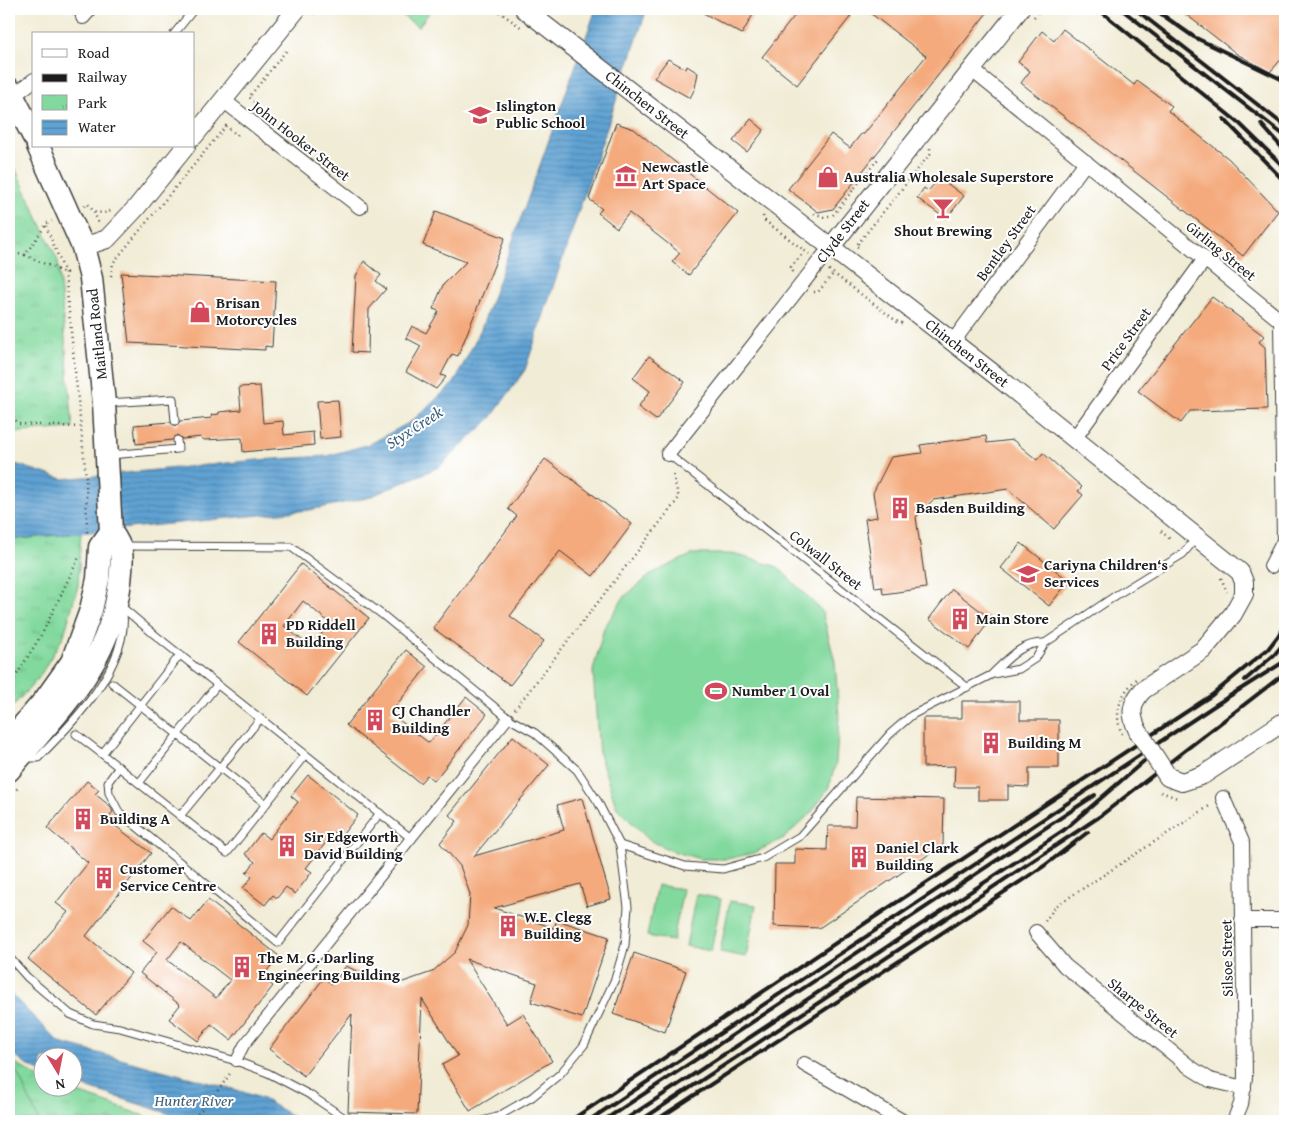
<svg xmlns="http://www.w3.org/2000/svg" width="1294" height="1130" font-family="'Gentium Book Plus',serif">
<defs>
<pattern id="park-tufts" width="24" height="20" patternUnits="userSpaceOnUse" patternTransform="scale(1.25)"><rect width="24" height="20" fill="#82d99e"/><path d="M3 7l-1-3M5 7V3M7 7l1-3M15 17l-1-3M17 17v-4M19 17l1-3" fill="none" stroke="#70ba88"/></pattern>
<pattern id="water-rules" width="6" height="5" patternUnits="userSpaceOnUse" patternTransform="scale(1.25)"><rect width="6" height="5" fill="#5fa2d3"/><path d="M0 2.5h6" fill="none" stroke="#4e83aa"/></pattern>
</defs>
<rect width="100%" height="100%" fill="#fff"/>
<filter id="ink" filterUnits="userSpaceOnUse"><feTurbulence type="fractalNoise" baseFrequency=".02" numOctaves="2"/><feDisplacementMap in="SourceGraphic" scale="10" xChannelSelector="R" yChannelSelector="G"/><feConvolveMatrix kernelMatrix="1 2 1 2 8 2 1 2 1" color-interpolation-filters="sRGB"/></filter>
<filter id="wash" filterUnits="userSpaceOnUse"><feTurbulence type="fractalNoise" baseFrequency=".0096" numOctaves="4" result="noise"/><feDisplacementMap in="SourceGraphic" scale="20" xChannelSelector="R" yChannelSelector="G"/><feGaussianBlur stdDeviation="1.12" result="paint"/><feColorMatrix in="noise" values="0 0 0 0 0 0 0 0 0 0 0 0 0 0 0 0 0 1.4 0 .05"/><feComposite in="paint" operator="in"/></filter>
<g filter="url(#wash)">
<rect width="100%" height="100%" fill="#f1ecd5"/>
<g fill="url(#park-tufts)" stroke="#4f7a5d">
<path d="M 9,155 L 58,261 L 73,428 L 9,433 Z"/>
<path d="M 81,532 L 78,586 L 64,635 L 38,679 L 9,710 L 9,540 Z"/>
<path d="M 9,1059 L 42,1080 L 42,1088 L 64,1088 L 159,1121 L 9,1121 Z"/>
</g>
<g fill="#82d99e" stroke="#4f7a5d">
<path d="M 394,9 L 432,9 L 418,27 Z"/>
<path d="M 693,554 L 734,554 L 778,567 L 822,611 L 835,662 L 839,716 L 836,763 L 828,789 L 811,813 L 784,838 L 754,853 L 727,859 L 700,859 L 672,851 L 649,840 L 617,808 L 599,754 L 593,671 L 604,628 L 624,597 L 653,573 Z"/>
<path d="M 657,885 L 683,889 L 673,941 L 647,936 Z"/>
<path d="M 696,894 L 721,899 L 711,951 L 686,946 Z"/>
<path d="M 730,901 L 756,905 L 746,957 L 720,952 Z"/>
<path d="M 9,1068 L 18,1074 L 39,1121 L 9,1121 Z"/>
</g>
<g fill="url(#water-rules)" stroke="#3e5f78">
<path d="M 596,9 L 647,9 L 525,370 L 491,418 L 439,467 L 367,498 L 310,510 L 9,540 L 9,462 L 63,479 L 258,460 L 327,456 L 370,444 L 412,421 L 454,383 L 481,329 Z"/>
<path d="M 9,992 L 60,1043 L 237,1090 L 263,1099 L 301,1121 L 192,1121 L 73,1083 L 72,1058 L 42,1058 L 42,1072 L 25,1064 L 9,1051 Z"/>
</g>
<g id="blocks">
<g fill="#f4aa7d" fill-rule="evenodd">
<path d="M 696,9 L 756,9 L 742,34 Z"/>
<path d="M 800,9 L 841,9 L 851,16 L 797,85 L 762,57 Z"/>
<path d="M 865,9 L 990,9 L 833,209 L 818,212 L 788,189 L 831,134 L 850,148 L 861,134 L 864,134 L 926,56 Z"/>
<path d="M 1179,9 L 1285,9 L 1285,55 L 1270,72 L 1237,54 Z"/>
<path d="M 1063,29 L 1134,85 L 1137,81 L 1172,106 L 1168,111 L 1229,159 L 1278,211 L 1243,256 L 1021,83 L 1030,71 L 1018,62 L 1032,44 L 1042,31 L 1054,41 Z"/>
<path d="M 668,59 L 686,69 L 687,66 L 698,73 L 695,88 L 690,98 L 654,78 Z"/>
<path d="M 751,119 L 764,130 L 747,152 L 733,141 Z"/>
<path d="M 616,123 L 634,129 L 738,213 L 689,275 L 672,262 L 680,253 L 629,213 L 617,228 L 598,213 L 602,209 L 589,199 Z"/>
<path d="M 940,178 L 964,196 L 946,219 L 917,198 L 924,188 L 928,191 Z"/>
<path d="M 436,211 L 505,238 L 458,356 L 452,354 L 441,375 L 446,377 L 436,389 L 406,372 L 421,346 L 406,338 L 412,326 L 426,333 L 439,311 L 433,309 L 443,285 L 466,262 L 423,245 Z"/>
<path d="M 364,261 L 381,275 L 376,281 L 386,289 L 369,309 L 368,353 L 352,352 L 356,276 Z"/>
<path d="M 121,273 L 276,281 L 272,347 L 265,346 L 265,350 L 129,343 Z"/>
<path d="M 1212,297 L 1264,336 L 1259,342 L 1265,347 L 1267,409 L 1190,411 L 1181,423 L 1138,391 Z"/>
<path d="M 649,356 L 685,382 L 656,420 L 638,407 L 650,391 L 633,378 Z"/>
<path d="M 260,386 L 263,423 L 283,421 L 284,435 L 313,432 L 314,445 L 243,452 L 242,438 L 204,440 L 201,437 L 182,439 L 177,435 L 172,440 L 136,444 L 134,425 L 170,422 L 176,426 L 180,421 L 212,418 L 211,415 L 219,414 L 219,412 L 241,410 L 239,387 Z"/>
<path d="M 338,400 L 341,437 L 320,439 L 317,401 Z"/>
<path d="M 986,436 L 987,443 L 1013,440 L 1037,460 L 1043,453 L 1082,487 L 1078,491 L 1083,495 L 1054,529 L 1008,489 L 933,500 L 916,517 L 926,588 L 883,594 L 882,587 L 875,588 L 865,519 L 877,517 L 873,493 L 891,457 L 922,453 L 920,445 Z"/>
<path d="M 545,459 L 632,524 L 593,576 L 560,551 L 510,616 L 544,641 L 510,685 L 433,628 L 517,516 L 508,509 Z"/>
<path d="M 1021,543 L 1069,581 L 1049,606 L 1001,568 Z"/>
<path d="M 301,564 L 369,618 L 307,696 L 239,642 ZM 303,601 L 330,623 L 311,647 L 284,626 Z"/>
<path d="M 952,589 L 991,619 L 969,649 L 929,619 Z"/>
<path d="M 406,650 L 427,667 L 390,713 L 429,743 L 466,697 L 487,714 L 434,781 L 427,775 L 420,783 L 346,725 Z"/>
<path d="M 962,701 L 1020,701 L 1020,720 L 1059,720 L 1059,768 L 1029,768 L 1029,787 L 1008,786 L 1008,800 L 978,800 L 978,787 L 954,787 L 955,766 L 923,767 L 923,718 L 962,718 Z"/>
<path d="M 513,736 L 549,765 L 474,856 L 564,830 L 557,805 L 582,798 L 611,899 L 587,906 L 580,884 L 494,908 L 554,928 L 557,920 L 609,937 L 582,1018 L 531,1002 L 537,983 L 466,959 L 507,1024 L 523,1014 L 552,1061 L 470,1111 L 442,1065 L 458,1056 L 422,999 L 417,1114 L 348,1112 L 352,1014 L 304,1076 L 269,1049 L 324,978 L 332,984 L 346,966 L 373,979 L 403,982 L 432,972 L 455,952 L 468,925 L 470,894 L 460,866 L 440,843 L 457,821 L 449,815 Z"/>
<path d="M 308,775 L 358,815 L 342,835 L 335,831 L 306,868 L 312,872 L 295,894 L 286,887 L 277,898 L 273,895 L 265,905 L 243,888 L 252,877 L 246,873 L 255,862 L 245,854 L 261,833 L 269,839 L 298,802 L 291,796 Z"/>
<path d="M 87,781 L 99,790 L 95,794 L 110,806 L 113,812 L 109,816 L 115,822 L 113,824 L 151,853 L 86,936 L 131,973 L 96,1015 L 28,959 L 68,912 L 56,903 L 88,863 L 47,828 Z"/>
<path d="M 856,797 L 944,799 L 943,845 L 819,928 L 774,926 L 775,864 L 795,864 L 795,849 L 827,850 L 828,826 L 855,826 Z"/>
<path d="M 208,900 L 279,956 L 262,977 L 273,986 L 231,1040 L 211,1024 L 198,1041 L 169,1019 L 180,1005 L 140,973 L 157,952 L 143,941 L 171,906 L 191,921 ZM 181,942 L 230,980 L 216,998 L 167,960 Z"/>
<path d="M 634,953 L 686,971 L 665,1032 L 613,1014 Z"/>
</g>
</g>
</g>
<g filter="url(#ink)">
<use href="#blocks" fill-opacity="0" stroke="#3c3b38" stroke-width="1"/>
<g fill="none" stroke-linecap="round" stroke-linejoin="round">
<g stroke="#3c3b38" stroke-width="9">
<g id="service">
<path d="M 73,9 L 83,17"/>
<path d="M 174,34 L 194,9"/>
<path d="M 107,403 L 173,399 L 175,421"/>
<path d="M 668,454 L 967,687"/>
<path d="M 110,455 L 178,449 L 177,440"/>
<path d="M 123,546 L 291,547 L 384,616 L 508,718 L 535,733 L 577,770 L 598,802 L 620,845 L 628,907 L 625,945 L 615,979 L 584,1045 L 560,1074 L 532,1097 L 497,1117 L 482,1121"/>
<path d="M 123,608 L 155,635 L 412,839"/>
<path d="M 180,655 L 102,754 L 227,853 L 305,755"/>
<path d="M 993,673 C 1009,658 1022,642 1045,643"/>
<path d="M 112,683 L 266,804"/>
<path d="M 76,734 L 102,754"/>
<path d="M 26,758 L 38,758 C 73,723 129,666 123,612"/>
<path d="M 119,767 L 108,782 L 109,793 L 119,812 L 278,943 L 380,813"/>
<path d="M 139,783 L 217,685"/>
<path d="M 180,816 L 260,719"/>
<path d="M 620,845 L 685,866 L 723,869 L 763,858 L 800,836 L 890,734 L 912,715 L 993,674 L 1019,669 L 1036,658 L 1045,643 L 1118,594 L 1183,554 L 1197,537"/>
<path d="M 9,957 L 27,977 L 70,1014 L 93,1024 L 120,1028 L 236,1061 L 268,1073 L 310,1095 L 349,1121"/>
</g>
</g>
<g stroke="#3c3b38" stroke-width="12">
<path id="pedestrian" d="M 236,1061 L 244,1045 L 508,718"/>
</g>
<g stroke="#3c3b38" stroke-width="16">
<g id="minor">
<path d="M 83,17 L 90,9"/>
<path d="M 971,69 L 1281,321 L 1284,541 L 1271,566"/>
<path d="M 13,96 L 34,80"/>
<path d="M 223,100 L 360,207"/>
<path d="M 952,343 L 1086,162"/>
<path d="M 1074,439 L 1205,259"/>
<path d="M 668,454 L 830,248"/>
<path d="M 1223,798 L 1242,842 L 1245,1077 L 1241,1104 L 1234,1121"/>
<path d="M 1242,920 L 1285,920"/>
<path d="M 1036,932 L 1065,966 L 1191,1068 L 1210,1080 L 1244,1088"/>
<path d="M 804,1064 L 902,1121"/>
</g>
</g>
<g stroke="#3c3b38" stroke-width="20">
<g id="tertiary">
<path id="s1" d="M 524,9 L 994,374 L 1240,572 L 1244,582 L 1244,594 L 1233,614 L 1203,650 L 1143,690 C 1130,704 1130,715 1138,731"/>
<path d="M 194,136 L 297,9"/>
<path d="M 83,247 L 107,239 L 136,208 L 186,146"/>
<path d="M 830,248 L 1020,9"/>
<path d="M 1203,775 L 1285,721"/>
</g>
</g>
<g stroke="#3c3b38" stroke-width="25">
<g id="primary">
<path d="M 9,89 L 34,137"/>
<path d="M 9,742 L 45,700 L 72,662 L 91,610 L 98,579 L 100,547 L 111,532"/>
<path d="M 9,770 C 59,709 109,667 120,582 C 122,559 125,551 111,532 L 104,403 L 91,278 L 83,247 L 38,146"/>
</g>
</g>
<g stroke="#3c3b38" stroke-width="2.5" stroke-dasharray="1 4" stroke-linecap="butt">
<path d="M 495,9 L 522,28"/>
<path d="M 313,14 L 317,9"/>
<path d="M 1034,17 L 1041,9"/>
<path d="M 257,109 L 259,106 L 249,97 L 286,51"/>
<path d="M 84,206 L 88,204 L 94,212 L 104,213 L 111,211"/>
<path d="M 94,212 L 99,224"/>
<path d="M 814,213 L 824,217 L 833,215 L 878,159 L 881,159"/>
<path d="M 763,216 L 764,220 L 809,254"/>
<path d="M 46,226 L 65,273 L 86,477 L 87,533"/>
<path d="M 858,247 L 856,246 L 930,154 L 930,147"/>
<path d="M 9,253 L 25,255 L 47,223 L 52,221"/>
<path d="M 25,255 L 65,273 L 70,272"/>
<path d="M 829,270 L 899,323 L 903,323"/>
<path d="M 793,272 L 791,267 L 805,251"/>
<path d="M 111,276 L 113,263 L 226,126 L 237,135 L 240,131"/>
<path d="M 814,292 L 818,292 L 833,274"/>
<path d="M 9,413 L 19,424 L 79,427"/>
<path d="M 1161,531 L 1170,539"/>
<path d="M 1221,578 L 1227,592"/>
<path d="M 9,687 L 43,632 L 80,555"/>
<path d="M 515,709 L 679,498 L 672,472"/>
<path d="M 9,796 L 19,787"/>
<path d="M 1045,921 L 1056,906 L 1211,805"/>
<path d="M 191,1121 L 221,1087 L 231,1072"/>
</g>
<use href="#service" stroke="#fff" stroke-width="7"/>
<use href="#pedestrian" stroke="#fff" stroke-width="10"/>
<use href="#minor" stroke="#fff" stroke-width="14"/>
<use href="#tertiary" stroke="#fff" stroke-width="18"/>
<use href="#primary" stroke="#fff" stroke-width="22"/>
<g stroke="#1c1c1c" stroke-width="4">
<path d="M 1098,9 L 1240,124 L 1285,168"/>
<path d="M 1121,9 L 1285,136"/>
<path d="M 1135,9 L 1285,126"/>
<path d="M 1154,9 L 1194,37 L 1285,81"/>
<path d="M 1224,119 L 1285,182"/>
<path d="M 1261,124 L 1285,151"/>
<path d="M 1245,680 L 1274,655 L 1285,642"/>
<path d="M 570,1121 L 873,918 L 1212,695 L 1268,649 L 1285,627"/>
<path d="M 588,1121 L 1217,704 L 1285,661"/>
<path d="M 603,1121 L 1095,795"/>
<path d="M 623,1121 L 1064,830 L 1144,761"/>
<path d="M 640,1121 L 1099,817 L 1285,673"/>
<path d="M 655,1121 L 1044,866 L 1088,832"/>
</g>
<g stroke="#3c3b38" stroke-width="20" stroke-linecap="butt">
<path id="tertiary-bridge" d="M 1138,731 L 1168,777 L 1182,782 L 1203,775"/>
</g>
<g stroke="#3c3b38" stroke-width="2.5" stroke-dasharray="1 4" stroke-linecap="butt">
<path d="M 1122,734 C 1113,714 1120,693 1137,679"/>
<path d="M 1161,792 L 1177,798"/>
</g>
<use href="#tertiary-bridge" stroke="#fff" stroke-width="18"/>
</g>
</g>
<defs>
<g id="school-bare" transform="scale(1.725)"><path d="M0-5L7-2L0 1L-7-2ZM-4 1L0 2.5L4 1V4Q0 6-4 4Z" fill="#d1495b" stroke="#fff" stroke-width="2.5" paint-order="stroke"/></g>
<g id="museum-bare" transform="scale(1.725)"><path d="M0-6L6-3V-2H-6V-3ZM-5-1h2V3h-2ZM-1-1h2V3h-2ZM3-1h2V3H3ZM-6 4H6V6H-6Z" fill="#d1495b" stroke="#fff" stroke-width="2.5" paint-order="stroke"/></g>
<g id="shop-bare" transform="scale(1.725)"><path d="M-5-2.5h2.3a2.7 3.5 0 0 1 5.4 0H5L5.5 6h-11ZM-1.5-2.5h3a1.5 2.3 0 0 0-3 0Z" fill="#d1495b" stroke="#fff" stroke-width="2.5" paint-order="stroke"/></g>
<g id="bar-bare" transform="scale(1.725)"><path d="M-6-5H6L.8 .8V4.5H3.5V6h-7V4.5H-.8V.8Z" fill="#d1495b" stroke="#fff" stroke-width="2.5" paint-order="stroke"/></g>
<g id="building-bare" transform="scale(1.725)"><path d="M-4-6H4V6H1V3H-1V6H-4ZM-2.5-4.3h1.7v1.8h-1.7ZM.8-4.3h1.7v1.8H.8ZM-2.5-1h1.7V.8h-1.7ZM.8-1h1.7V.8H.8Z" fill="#d1495b" stroke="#fff" stroke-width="2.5" paint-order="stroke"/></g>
<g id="stadium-bare" transform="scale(1.725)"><path d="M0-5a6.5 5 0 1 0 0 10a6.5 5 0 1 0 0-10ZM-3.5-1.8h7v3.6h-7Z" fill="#d1495b" stroke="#fff" stroke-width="2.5" paint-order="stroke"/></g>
</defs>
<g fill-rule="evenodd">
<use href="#school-bare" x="480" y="115"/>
<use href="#museum-bare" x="626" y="176"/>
<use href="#shop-bare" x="828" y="177"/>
<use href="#bar-bare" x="943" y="208"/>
<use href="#shop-bare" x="200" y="312"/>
<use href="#building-bare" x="900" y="508"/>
<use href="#school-bare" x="1028" y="574"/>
<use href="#building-bare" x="960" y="619"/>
<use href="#building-bare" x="269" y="634"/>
<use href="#stadium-bare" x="716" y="691"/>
<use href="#building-bare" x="375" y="720"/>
<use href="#building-bare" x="991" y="743"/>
<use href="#building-bare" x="83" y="819"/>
<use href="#building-bare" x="287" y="846"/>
<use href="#building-bare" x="859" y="857"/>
<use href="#building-bare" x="104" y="878"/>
<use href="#building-bare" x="508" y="926"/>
<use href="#building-bare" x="242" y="967"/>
</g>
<g text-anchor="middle" stroke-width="4" stroke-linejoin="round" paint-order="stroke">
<g font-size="15" fill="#1c1c1c" stroke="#fff">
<text dy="5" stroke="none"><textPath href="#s1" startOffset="156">Chinchen Street</textPath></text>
<text transform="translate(301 141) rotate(38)" y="5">John Hooker Street</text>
<text transform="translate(843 231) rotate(-52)" y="5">Clyde Street</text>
<text transform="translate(1006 243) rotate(-54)" y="5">Bentley Street</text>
<text transform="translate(1221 251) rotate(39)" y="5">Girling Street</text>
<text transform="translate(97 334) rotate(-96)" y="5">Maitland Road</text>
<text transform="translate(1126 339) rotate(-54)" y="5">Price Street</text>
<text dy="5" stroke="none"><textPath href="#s1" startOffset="561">Chinchen Street</textPath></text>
<text transform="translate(826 560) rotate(38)" y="5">Colwall Street</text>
<text transform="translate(1227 958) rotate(-91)" y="5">Silsoe Street</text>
<text transform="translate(1143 1008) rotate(39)" y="5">Sharpe Street</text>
</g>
<g font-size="15" font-weight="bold" fill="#1c1c1c" stroke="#fff" text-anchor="start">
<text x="496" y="111">Islington<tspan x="496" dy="17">Public School</tspan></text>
<text x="642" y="172">Newcastle<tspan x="642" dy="17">Art Space</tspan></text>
<text x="844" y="182">Australia Wholesale Superstore</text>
<text x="943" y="236" text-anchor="middle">Shout Brewing</text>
<text x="216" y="308">Brisan<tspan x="216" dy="17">Motorcycles</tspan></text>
<text x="916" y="513">Basden Building</text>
<text x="1044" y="570">Cariyna Children‘s<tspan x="1044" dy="17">Services</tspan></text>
<text x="976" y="624">Main Store</text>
<text x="286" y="630">PD Riddell<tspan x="286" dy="17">Building</tspan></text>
<text x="732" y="696">Number 1 Oval</text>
<text x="392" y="716">CJ Chandler<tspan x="392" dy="17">Building</tspan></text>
<text x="1008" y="748">Building M</text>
<text x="100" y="824">Building A</text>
<text x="304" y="842">Sir Edgeworth<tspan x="304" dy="17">David Building</tspan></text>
<text x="876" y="853">Daniel Clark<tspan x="876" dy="17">Building</tspan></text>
<text x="120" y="874">Customer<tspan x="120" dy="17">Service Centre</tspan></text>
<text x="524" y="922">W.E. Clegg<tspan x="524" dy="17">Building</tspan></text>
<text x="258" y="963">The M. G. Darling<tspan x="258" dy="17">Engineering Building</tspan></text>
</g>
<g font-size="16" font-style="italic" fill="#3e5f78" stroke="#fff">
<text transform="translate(414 427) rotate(-33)" y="6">Styx Creek</text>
<text x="194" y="1106">Hunter River</text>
</g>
</g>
<rect width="1294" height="1130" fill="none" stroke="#fff" stroke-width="30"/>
<rect x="32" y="32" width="162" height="115" fill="#ffffff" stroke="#a4a4a4"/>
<rect x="42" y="49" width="25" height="8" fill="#ffffff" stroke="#a4a4a4"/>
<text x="78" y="58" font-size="15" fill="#1c1c1c">Road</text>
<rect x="42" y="74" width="25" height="8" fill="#1c1c1c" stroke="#a4a4a4"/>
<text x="78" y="82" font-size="15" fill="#1c1c1c">Railway</text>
<rect x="42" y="95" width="25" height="15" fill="url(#park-tufts)" stroke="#a4a4a4"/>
<text x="78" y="108" font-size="15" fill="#1c1c1c">Park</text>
<rect x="42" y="120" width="25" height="15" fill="url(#water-rules)" stroke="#a4a4a4"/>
<text x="78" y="132" font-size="15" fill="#1c1c1c">Water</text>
<g transform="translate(58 1072) rotate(170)"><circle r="24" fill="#ffffff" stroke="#a4a4a4"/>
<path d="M0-4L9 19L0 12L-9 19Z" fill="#d1495b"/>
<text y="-8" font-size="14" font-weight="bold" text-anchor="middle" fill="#1c1c1c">N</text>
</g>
</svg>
